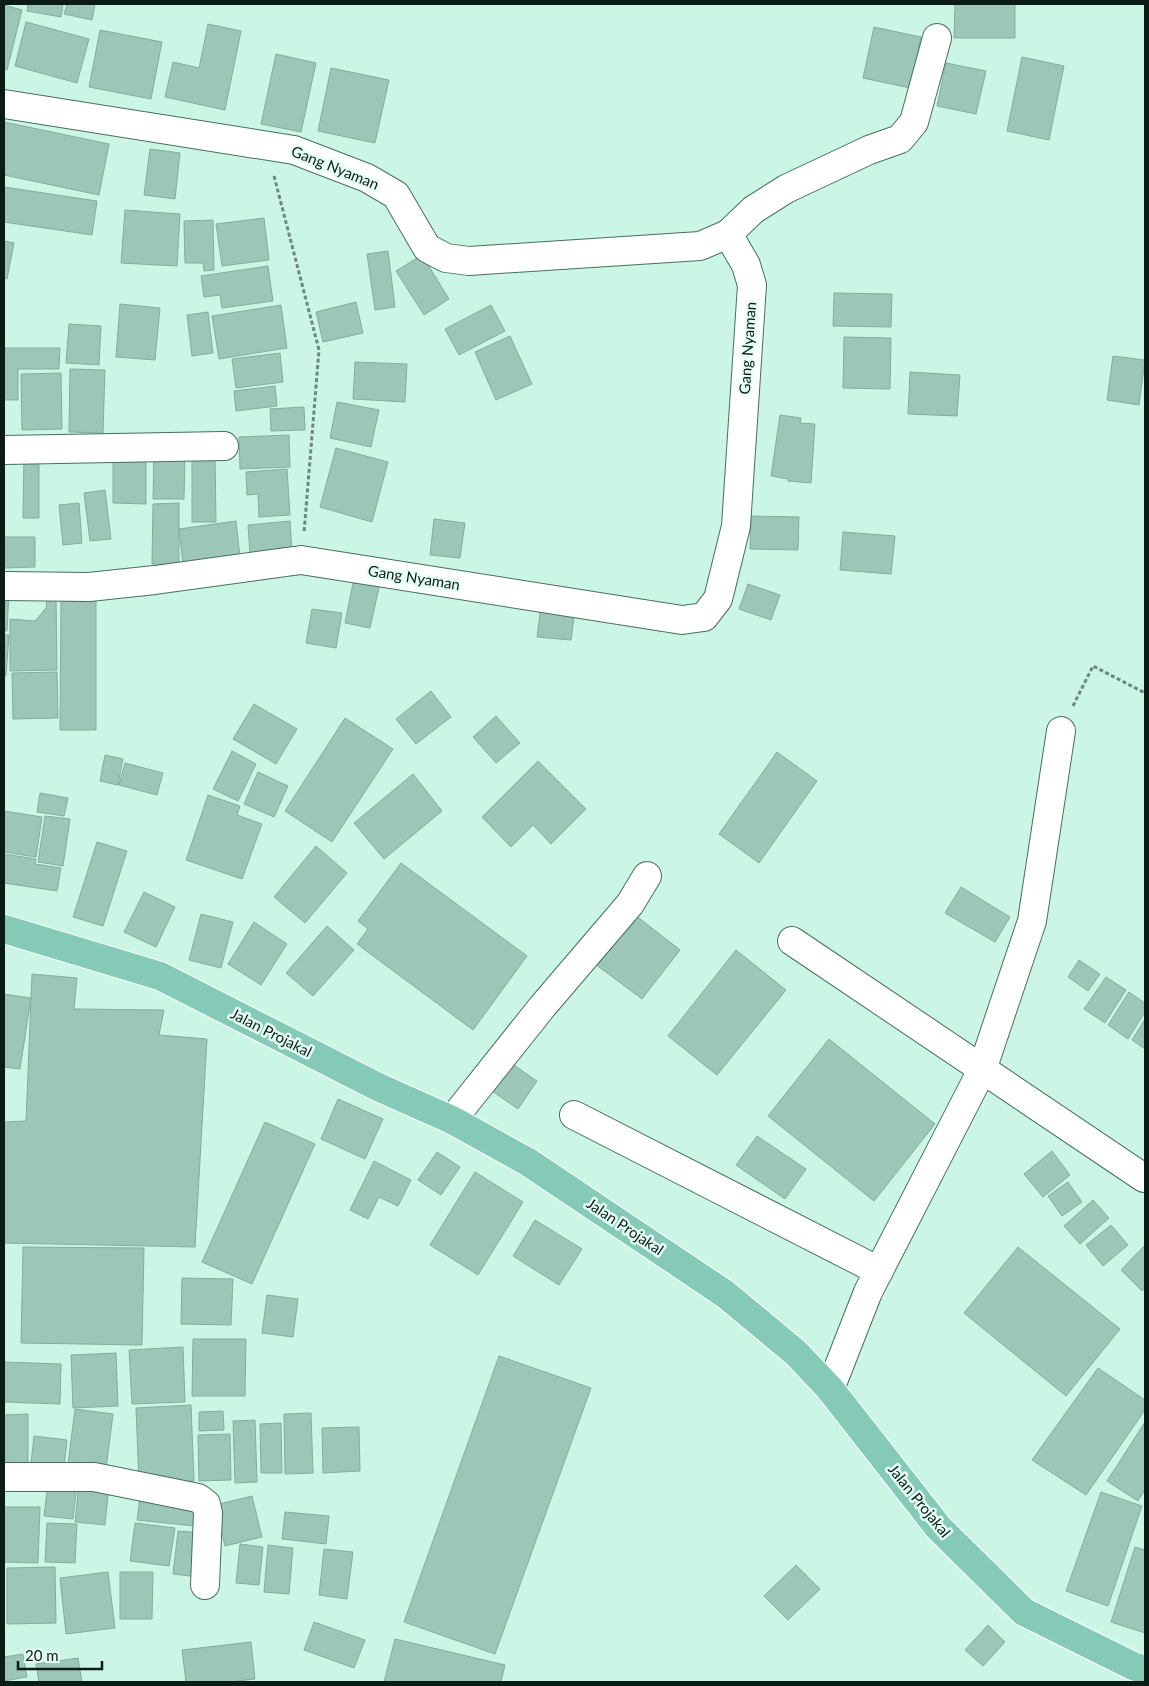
<svg xmlns="http://www.w3.org/2000/svg" width="1149" height="1686" font-family="Lato,sans-serif">
<rect width="100%" height="100%" fill="#cbf6e6"/>
<g fill="#9cc6b7" stroke="#85ad9f">
<path d="M 28,4 L 63,4 L 61,17 L 27,11 Z"/>
<path d="M 67,4 L 95,4 L 92,20 L 64,14 Z"/>
<path d="M 955,4 L 1015,4 L 1015,38 L 954,38 Z"/>
<path d="M 4,5 L 22,10 L 7,70 L 4,69 Z"/>
<path d="M 26,22 L 89,39 L 77,83 L 15,66 Z"/>
<path d="M 208,24 L 241,31 L 225,110 L 165,97 L 173,62 L 199,68 Z"/>
<path d="M 874,27 L 921,37 L 910,88 L 863,78 Z"/>
<path d="M 100,30 L 162,42 L 151,99 L 89,87 Z"/>
<path d="M 276,54 L 316,63 L 301,132 L 261,124 Z"/>
<path d="M 1022,57 L 1064,66 L 1049,140 L 1007,131 Z"/>
<path d="M 946,63 L 986,71 L 976,114 L 937,106 Z"/>
<path d="M 331,68 L 389,80 L 375,143 L 318,131 Z"/>
<path d="M 4,122 L 109,144 L 99,195 L 4,175 Z"/>
<path d="M 150,149 L 180,153 L 175,199 L 144,195 Z"/>
<path d="M 4,187 L 97,201 L 92,235 L 4,222 Z"/>
<path d="M 125,210 L 180,214 L 177,266 L 121,263 Z"/>
<path d="M 264,218 L 269,260 L 222,266 L 216,224 Z"/>
<path d="M 213,220 L 214,270 L 204,271 L 203,263 L 185,263 L 184,221 Z"/>
<path d="M 4,241 L 14,243 L 7,279 L 4,278 Z"/>
<path d="M 388,251 L 395,307 L 375,310 L 367,254 Z"/>
<path d="M 422,255 L 449,299 L 424,315 L 396,271 Z"/>
<path d="M 268,266 L 273,301 L 222,308 L 220,295 L 204,297 L 201,276 Z"/>
<path d="M 834,293 L 892,294 L 891,327 L 833,326 Z"/>
<path d="M 356,302 L 363,333 L 323,342 L 316,312 Z"/>
<path d="M 120,304 L 160,308 L 155,360 L 116,357 Z"/>
<path d="M 281,305 L 287,348 L 219,359 L 212,316 Z"/>
<path d="M 491,305 L 505,331 L 459,355 L 445,329 Z"/>
<path d="M 208,312 L 213,353 L 192,356 L 187,315 Z"/>
<path d="M 69,324 L 101,326 L 99,365 L 66,363 Z"/>
<path d="M 510,336 L 532,384 L 496,400 L 475,352 Z"/>
<path d="M 844,337 L 891,338 L 890,389 L 843,388 Z"/>
<path d="M 4,348 L 60,348 L 59,369 L 18,369 L 18,400 L 4,400 Z"/>
<path d="M 280,353 L 283,382 L 236,388 L 232,359 Z"/>
<path d="M 1113,356 L 1145,360 L 1139,405 L 1107,400 Z"/>
<path d="M 355,362 L 407,364 L 405,402 L 353,399 Z"/>
<path d="M 70,369 L 105,370 L 103,433 L 69,432 Z"/>
<path d="M 910,372 L 960,375 L 957,416 L 908,414 Z"/>
<path d="M 61,373 L 62,429 L 22,430 L 21,374 Z"/>
<path d="M 275,386 L 277,406 L 236,411 L 234,391 Z"/>
<path d="M 337,402 L 379,410 L 371,447 L 330,438 Z"/>
<path d="M 304,407 L 305,430 L 271,431 L 270,409 Z"/>
<path d="M 780,415 L 801,418 L 800,423 L 815,424 L 811,483 L 788,481 L 788,479 L 771,476 Z"/>
<path d="M 289,435 L 290,467 L 240,469 L 239,437 Z"/>
<path d="M 336,448 L 388,462 L 372,522 L 320,507 Z"/>
<path d="M 24,453 L 39,453 L 39,518 L 23,518 Z"/>
<path d="M 154,453 L 185,454 L 184,499 L 153,499 Z"/>
<path d="M 192,454 L 215,454 L 216,522 L 192,522 Z"/>
<path d="M 146,457 L 146,504 L 113,503 L 113,458 Z"/>
<path d="M 287,469 L 290,515 L 259,517 L 258,494 L 247,495 L 246,472 Z"/>
<path d="M 105,490 L 111,539 L 90,541 L 84,493 Z"/>
<path d="M 79,503 L 82,543 L 63,545 L 59,505 Z"/>
<path d="M 179,503 L 179,564 L 152,564 L 153,504 Z"/>
<path d="M 751,516 L 799,517 L 798,550 L 750,549 Z"/>
<path d="M 434,519 L 465,523 L 460,558 L 430,555 Z"/>
<path d="M 236,521 L 240,557 L 183,564 L 179,529 Z"/>
<path d="M 290,521 L 292,551 L 250,554 L 248,525 Z"/>
<path d="M 843,532 L 895,536 L 891,574 L 840,570 Z"/>
<path d="M 4,537 L 35,537 L 35,567 L 4,568 Z"/>
<path d="M 354,578 L 380,583 L 370,628 L 345,623 Z"/>
<path d="M 748,584 L 780,595 L 771,620 L 739,609 Z"/>
<path d="M 4,591 L 9,591 L 7,631 L 4,631 Z"/>
<path d="M 61,598 L 96,598 L 96,730 L 60,730 Z"/>
<path d="M 47,600 L 56,600 L 57,670 L 10,671 L 10,619 L 35,621 L 46,608 Z"/>
<path d="M 541,606 L 575,610 L 571,640 L 537,637 Z"/>
<path d="M 312,609 L 342,613 L 336,648 L 306,643 Z"/>
<path d="M 4,635 L 9,635 L 6,676 L 4,676 Z"/>
<path d="M 57,672 L 58,718 L 13,719 L 12,673 Z"/>
<path d="M 431,691 L 451,717 L 416,744 L 396,719 Z"/>
<path d="M 254,704 L 297,729 L 276,764 L 233,739 Z"/>
<path d="M 496,716 L 520,743 L 496,763 L 473,737 Z"/>
<path d="M 345,718 L 393,749 L 332,842 L 285,811 Z"/>
<path d="M 232,751 L 256,764 L 238,801 L 213,789 Z"/>
<path d="M 777,752 L 817,781 L 759,863 L 719,834 Z"/>
<path d="M 105,755 L 123,759 L 118,785 L 100,781 Z"/>
<path d="M 538,761 L 586,809 L 551,844 L 533,825 L 511,847 L 482,817 Z"/>
<path d="M 125,763 L 163,773 L 157,795 L 119,785 Z"/>
<path d="M 258,772 L 288,786 L 274,817 L 244,804 Z"/>
<path d="M 413,774 L 442,811 L 384,859 L 354,823 Z"/>
<path d="M 40,793 L 68,798 L 64,816 L 37,812 Z"/>
<path d="M 208,795 L 240,806 L 237,815 L 262,824 L 242,879 L 186,860 Z"/>
<path d="M 4,811 L 42,817 L 36,857 L 4,852 Z"/>
<path d="M 45,816 L 70,819 L 63,866 L 38,862 Z"/>
<path d="M 97,842 L 127,851 L 103,926 L 73,917 Z"/>
<path d="M 316,846 L 347,873 L 305,923 L 274,897 Z"/>
<path d="M 4,854 L 36,859 L 35,864 L 61,868 L 57,891 L 4,883 Z"/>
<path d="M 401,863 L 527,956 L 473,1030 L 357,944 L 368,929 L 358,921 Z"/>
<path d="M 961,887 L 1010,917 L 995,942 L 945,913 Z"/>
<path d="M 144,892 L 175,907 L 156,947 L 124,932 Z"/>
<path d="M 630,911 L 680,950 L 642,999 L 591,961 Z"/>
<path d="M 201,914 L 233,922 L 221,968 L 189,960 Z"/>
<path d="M 254,922 L 287,944 L 261,985 L 228,964 Z"/>
<path d="M 327,926 L 354,950 L 313,996 L 286,973 Z"/>
<path d="M 736,950 L 786,990 L 717,1075 L 668,1036 Z"/>
<path d="M 1079,960 L 1100,974 L 1088,991 L 1068,977 Z"/>
<path d="M 32,974 L 77,978 L 74,1009 L 164,1010 L 159,1035 L 207,1039 L 195,1247 L 4,1243 L 4,1122 L 26,1121 Z"/>
<path d="M 1106,977 L 1126,990 L 1105,1023 L 1084,1009 Z"/>
<path d="M 1129,992 L 1145,1003 L 1145,1012 L 1128,1039 L 1108,1025 Z"/>
<path d="M 4,994 L 31,998 L 20,1069 L 4,1067 Z"/>
<path d="M 1145,1019 L 1145,1049 L 1132,1040 Z"/>
<path d="M 829,1039 L 935,1124 L 874,1201 L 768,1116 Z"/>
<path d="M 508,1061 L 537,1081 L 518,1109 L 489,1089 Z"/>
<path d="M 338,1099 L 383,1119 L 365,1159 L 321,1139 Z"/>
<path d="M 265,1122 L 315,1144 L 252,1284 L 202,1262 Z"/>
<path d="M 757,1136 L 806,1169 L 785,1199 L 736,1165 Z"/>
<path d="M 1052,1151 L 1070,1175 L 1043,1197 L 1024,1174 Z"/>
<path d="M 437,1152 L 460,1167 L 441,1195 L 418,1180 Z"/>
<path d="M 374,1161 L 411,1180 L 398,1206 L 379,1197 L 368,1219 L 350,1210 Z"/>
<path d="M 475,1172 L 523,1202 L 478,1275 L 430,1245 Z"/>
<path d="M 1068,1182 L 1082,1202 L 1062,1216 L 1048,1196 Z"/>
<path d="M 1093,1200 L 1109,1218 L 1080,1244 L 1064,1226 Z"/>
<path d="M 535,1220 L 582,1249 L 559,1285 L 513,1256 Z"/>
<path d="M 1111,1225 L 1128,1245 L 1103,1266 L 1086,1245 Z"/>
<path d="M 1145,1245 L 1145,1288 L 1142,1291 L 1121,1270 Z"/>
<path d="M 23,1247 L 144,1248 L 142,1345 L 21,1343 Z"/>
<path d="M 1018,1247 L 1120,1329 L 1066,1396 L 964,1313 Z"/>
<path d="M 182,1278 L 233,1279 L 231,1325 L 181,1324 Z"/>
<path d="M 267,1295 L 298,1299 L 293,1337 L 262,1333 Z"/>
<path d="M 193,1339 L 246,1339 L 245,1396 L 192,1396 Z"/>
<path d="M 183,1347 L 185,1402 L 132,1404 L 129,1350 Z"/>
<path d="M 116,1353 L 118,1406 L 73,1408 L 71,1355 Z"/>
<path d="M 499,1356 L 591,1388 L 495,1654 L 404,1622 Z"/>
<path d="M 4,1362 L 61,1364 L 60,1404 L 4,1402 Z"/>
<path d="M 1098,1368 L 1145,1400 L 1145,1410 L 1086,1495 L 1032,1460 Z"/>
<path d="M 191,1405 L 194,1481 L 139,1484 L 136,1408 Z"/>
<path d="M 75,1409 L 113,1414 L 106,1469 L 68,1464 Z"/>
<path d="M 223,1411 L 224,1430 L 199,1431 L 199,1412 Z"/>
<path d="M 311,1413 L 313,1473 L 285,1474 L 284,1414 Z"/>
<path d="M 28,1414 L 28,1464 L 4,1465 L 4,1415 Z"/>
<path d="M 255,1420 L 257,1482 L 235,1483 L 233,1421 Z"/>
<path d="M 1145,1422 L 1145,1490 L 1138,1501 L 1107,1481 Z"/>
<path d="M 281,1423 L 282,1473 L 261,1473 L 260,1424 Z"/>
<path d="M 359,1427 L 360,1471 L 323,1473 L 322,1428 Z"/>
<path d="M 230,1434 L 231,1480 L 199,1481 L 198,1435 Z"/>
<path d="M 34,1436 L 67,1440 L 64,1467 L 31,1463 Z"/>
<path d="M 48,1482 L 77,1485 L 73,1519 L 44,1516 Z"/>
<path d="M 79,1483 L 109,1486 L 105,1525 L 75,1522 Z"/>
<path d="M 1101,1492 L 1142,1506 L 1108,1606 L 1066,1591 Z"/>
<path d="M 252,1496 L 262,1537 L 225,1546 L 215,1505 Z"/>
<path d="M 140,1497 L 196,1503 L 194,1526 L 137,1520 Z"/>
<path d="M 4,1507 L 40,1507 L 38,1563 L 4,1562 Z"/>
<path d="M 285,1512 L 329,1516 L 326,1544 L 282,1539 Z"/>
<path d="M 47,1523 L 77,1524 L 75,1563 L 45,1562 Z"/>
<path d="M 135,1523 L 175,1528 L 169,1566 L 130,1561 Z"/>
<path d="M 178,1531 L 203,1533 L 198,1577 L 173,1574 Z"/>
<path d="M 240,1544 L 263,1547 L 259,1585 L 236,1583 Z"/>
<path d="M 268,1545 L 293,1548 L 289,1594 L 264,1592 Z"/>
<path d="M 1135,1547 L 1145,1550 L 1145,1633 L 1111,1622 Z"/>
<path d="M 324,1549 L 353,1552 L 347,1599 L 319,1595 Z"/>
<path d="M 796,1565 L 820,1589 L 788,1620 L 764,1596 Z"/>
<path d="M 55,1567 L 56,1623 L 7,1624 L 7,1568 Z"/>
<path d="M 108,1572 L 115,1628 L 66,1634 L 60,1578 Z"/>
<path d="M 120,1572 L 153,1572 L 152,1619 L 120,1619 Z"/>
<path d="M 314,1622 L 365,1640 L 354,1668 L 304,1650 Z"/>
<path d="M 988,1625 L 1005,1642 L 983,1666 L 965,1650 Z"/>
<path d="M 395,1639 L 505,1665 L 501,1682 L 384,1682 Z"/>
<path d="M 251,1642 L 255,1679 L 228,1682 L 186,1682 L 182,1650 Z"/>
<path d="M 23,1654 L 27,1677 L 4,1681 L 4,1657 Z"/>
<path d="M 78,1658 L 82,1682 L 39,1682 L 36,1664 Z"/>
</g>
<g fill="none" stroke-linecap="round" stroke-linejoin="round">
<g stroke="#476e60" stroke-width="30">
<g id="minor">
<path d="M 4,104 L 294,150 L 367,178 L 396,195 L 427,248 L 446,258 L 469,261 L 700,246 L 728,234 L 746,265 L 752,285 L 736,526 L 718,599 L 704,617 L 682,620 L 301,560 L 155,580 L 89,587 L 4,586"/>
<path d="M 728,234 L 753,210 L 786,189 L 869,150 L 900,139 L 914,122 L 937,38"/>
<path d="M 4,450 L 224,446"/>
<path d="M 792,941 L 1144,1178"/>
<path d="M 574,1115 L 879,1271"/>
<path d="M 452,1120 L 542,1007 L 630,904 L 647,876"/>
<path d="M 830,1389 L 868,1292 L 982,1070 L 1032,921 L 1061,731"/>
<path d="M 4,1477 L 94,1477 L 198,1498 L 206,1504 L 208,1513 L 205,1585"/>
</g>
</g>
<g stroke="#fff" stroke-width="30">
<path id="major" d="M 4,929 L 160,976 L 378,1087 L 452,1120 L 528,1162 L 725,1294 L 796,1353 L 830,1389 L 938,1527 L 1024,1612 L 1133,1666 L 1145,1670"/>
</g>
<g stroke="#6b897e" stroke-width="3" stroke-dasharray="4 2.5" stroke-linecap="butt">
<path d="M 274,176 L 319,350 L 304,533"/>
<path d="M 1073,706 L 1093,666 L 1145,693"/>
</g>
<use href="#minor" stroke="#fff" stroke-width="28"/>
<use href="#major" stroke="#84cab6" stroke-width="28"/>
</g>
<g text-anchor="middle" stroke-width="5" stroke-linejoin="round" paint-order="stroke">
<g font-size="15" fill="#0b1b16" stroke="#e5fff5">
<text transform="translate(335 168) rotate(22)" y="5">Gang Nyaman</text>
<text transform="translate(748 348) rotate(-86)" y="5">Gang Nyaman</text>
<text transform="translate(414 578) rotate(9)" y="5">Gang Nyaman</text>
<text transform="translate(271 1033) rotate(27)" y="5">Jalan Projakal</text>
<text transform="translate(625 1227) rotate(34)" y="5">Jalan Projakal</text>
<text transform="translate(919 1501) rotate(51)" y="5">Jalan Projakal</text>
</g>
</g>
<rect width="1149" height="1686" fill="none" stroke="#0b1b16" stroke-width="10"/>
<path d="M18 1661v8h84v-8" fill="none" stroke="#0b1b16" stroke-width="2.5"/>
<text x="25" y="1661" font-size="15" fill="#0b1b16" stroke="#e5fff5" stroke-width="4" paint-order="stroke">20 m</text>
</svg>
